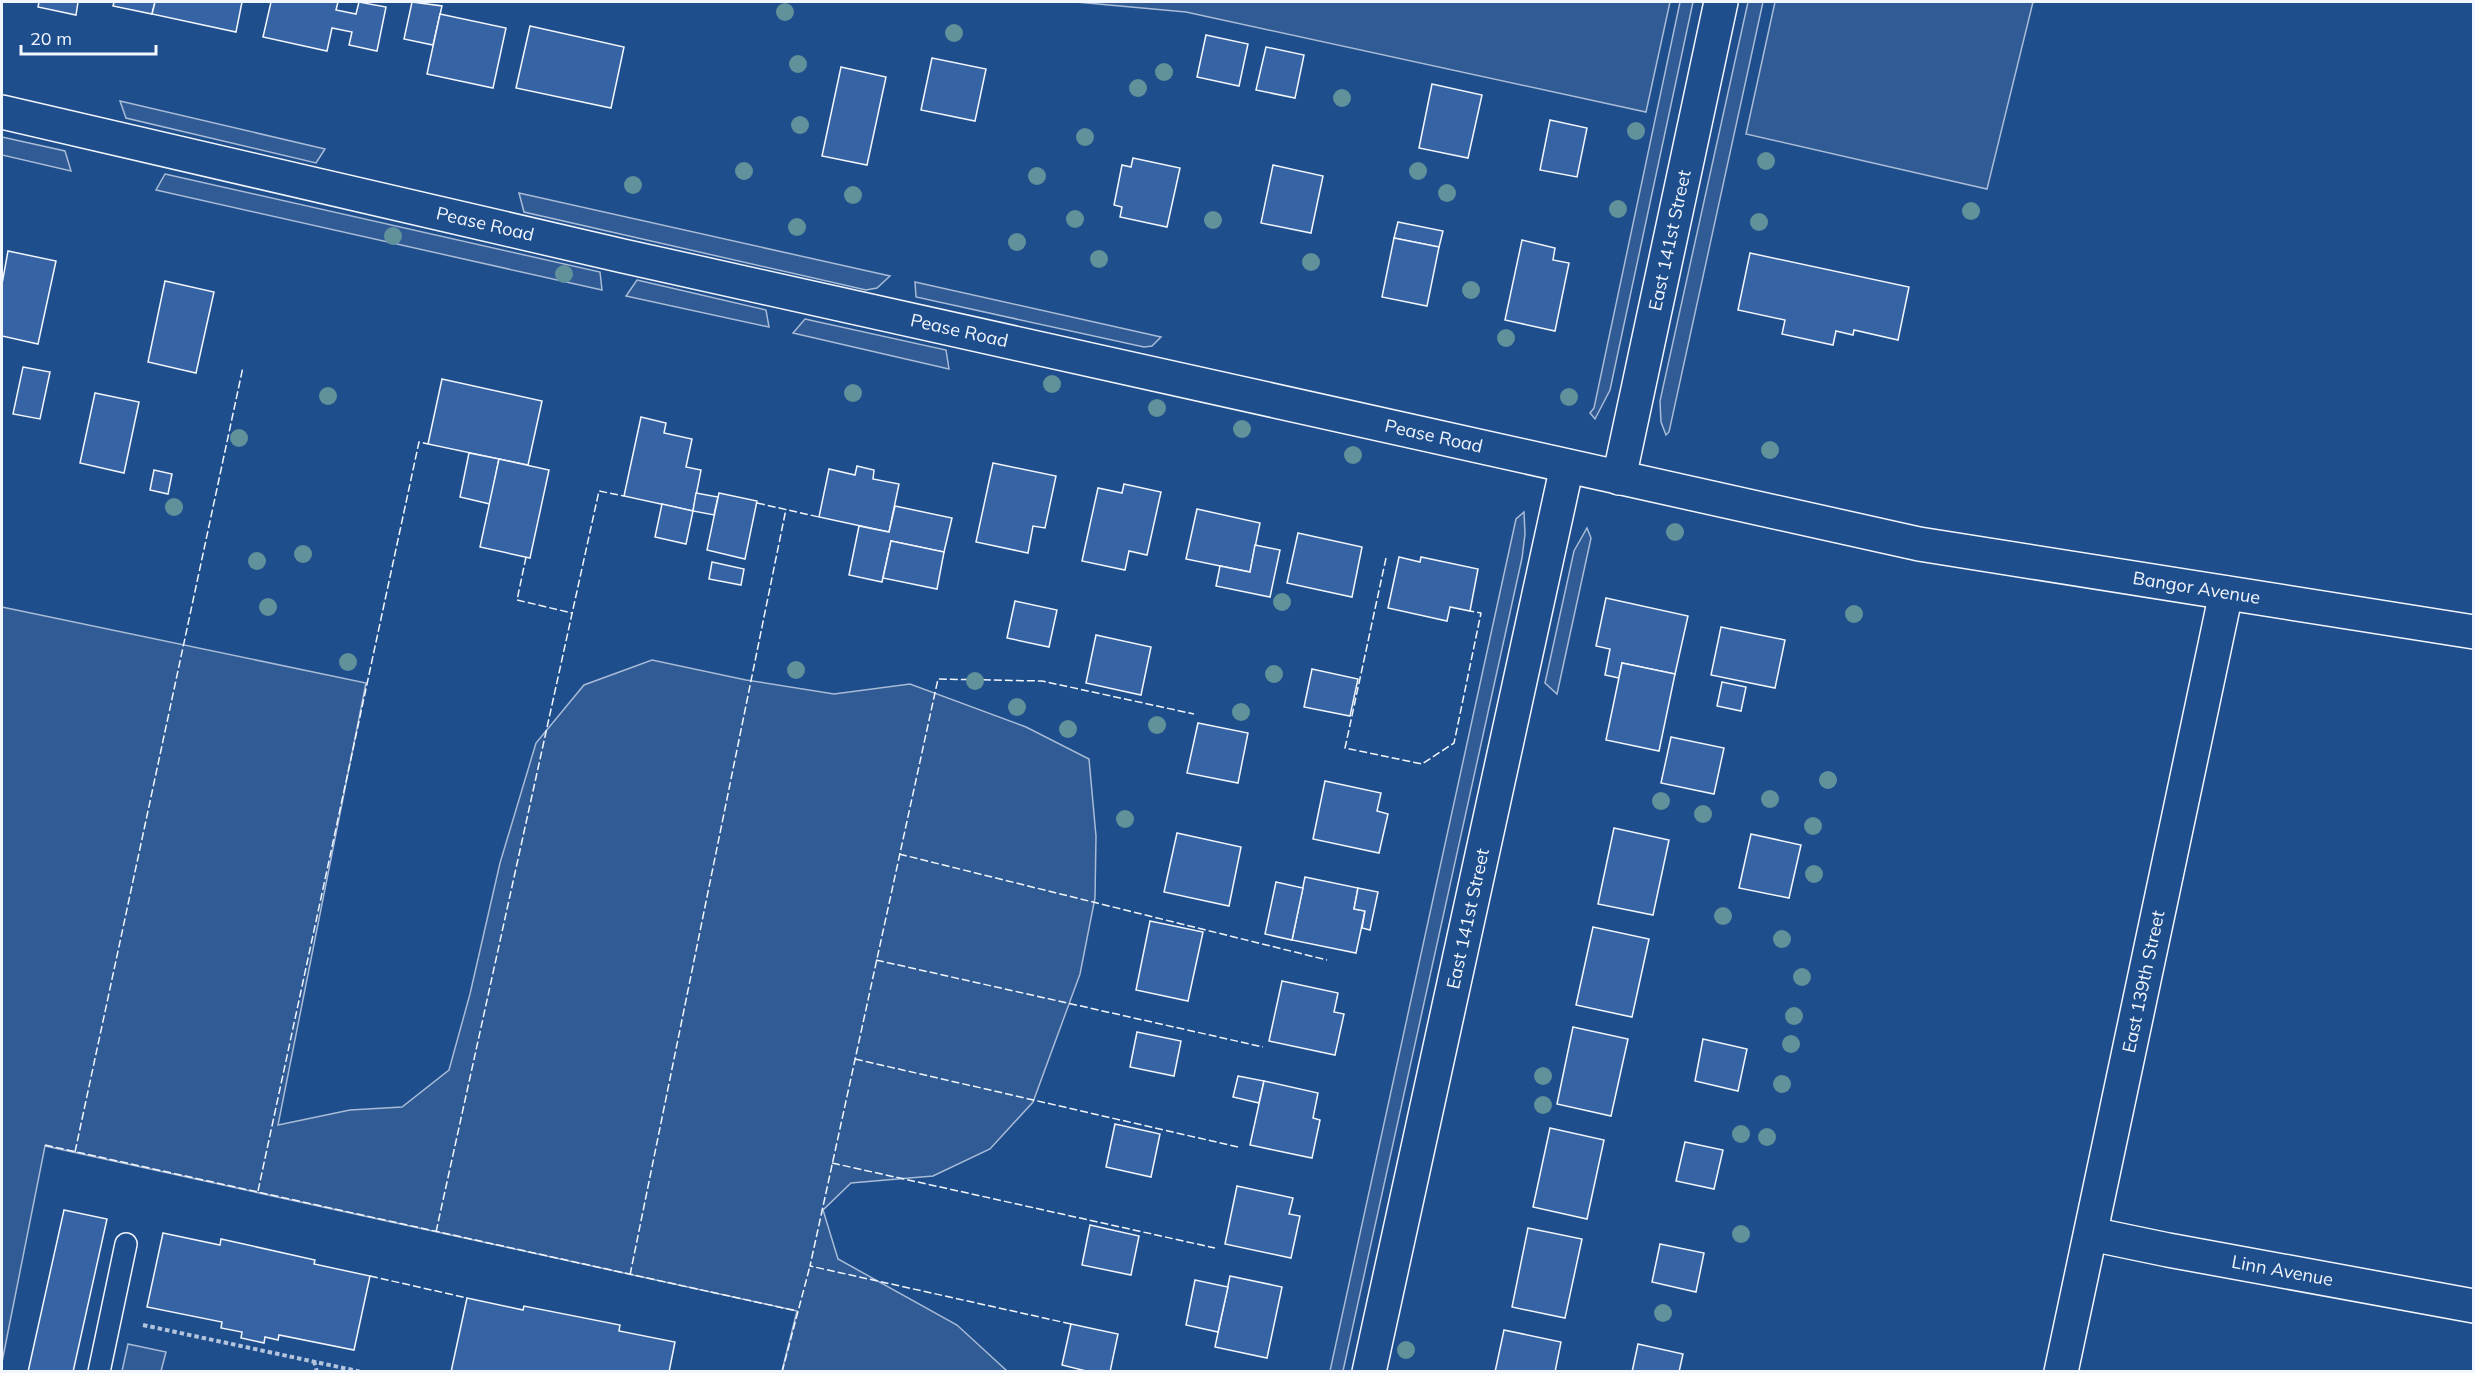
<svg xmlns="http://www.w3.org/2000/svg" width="2475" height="1373" font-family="Mulish,sans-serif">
<rect width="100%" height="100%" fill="#1f4e8c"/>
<g fill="#305b95" stroke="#a8bbd7" stroke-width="1.5">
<path d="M 1076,2 L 1670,2 L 1646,112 L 1186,12 Z"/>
<path d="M 1680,2 L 1693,2 L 1610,390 L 1595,419 L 1590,413 L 1594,408 Z"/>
<path d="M 1748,2 L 1763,2 L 1669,432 L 1666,435 L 1661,422 L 1660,401 Z"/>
<path d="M 1775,2 L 2033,2 L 1987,189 L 1746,134 Z"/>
<path d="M 120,101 L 325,149 L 316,163 L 126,118 Z"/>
<path d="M 2,137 L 65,151 L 71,171 L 2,155 Z"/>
<path d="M 165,174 L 600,272 L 602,290 L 156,190 Z"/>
<path d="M 519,193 L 890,276 L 877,288 L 866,290 L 524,212 Z"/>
<path d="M 637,280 L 766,310 L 769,327 L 626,296 Z"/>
<path d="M 915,282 L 1161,337 L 1152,346 L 1144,347 L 916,297 Z"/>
<path d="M 805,319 L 946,350 L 949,369 L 793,333 Z"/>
<path d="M 1524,512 L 1525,534 L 1522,558 L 1343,1371 L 1330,1371 L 1516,519 Z"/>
<path d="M 1587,528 L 1591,538 L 1557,694 L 1545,683 L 1574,551 Z"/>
<path d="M 2,607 L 366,683 L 278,1125 L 350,1110 L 402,1107 L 449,1070 L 470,994 L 500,863 L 536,743 L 584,685 L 652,660 L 746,680 L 834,694 L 910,684 L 1026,727 L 1089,759 L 1096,836 L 1095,898 L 1080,974 L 1033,1102 L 990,1149 L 933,1176 L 851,1183 L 823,1210 L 838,1259 L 957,1325 L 1007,1371 L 782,1371 L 797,1311 L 45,1146 L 2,1362 Z"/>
<path d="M 128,1344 L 166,1352 L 161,1371 L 122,1371 Z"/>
</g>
<g fill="#3563a3" stroke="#f2f6ff" stroke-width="1.5">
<path d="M 39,2 L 78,2 L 76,15 L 38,7 Z"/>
<path d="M 114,2 L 155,2 L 152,14 L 113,6 Z"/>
<path d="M 155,2 L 242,2 L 236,32 L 152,14 Z"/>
<path d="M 271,2 L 338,2 L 336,10 L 356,14 L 359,2 L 386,7 L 377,51 L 349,45 L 352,32 L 332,28 L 327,51 L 263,37 Z"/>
<path d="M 412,2 L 442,6 L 433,45 L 404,39 Z"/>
<path d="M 440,14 L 506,28 L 493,88 L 427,74 Z"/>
<path d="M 530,26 L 624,47 L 611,108 L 516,88 Z"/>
<path d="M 1206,35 L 1248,44 L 1239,86 L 1197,77 Z"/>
<path d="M 1266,47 L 1304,55 L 1295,98 L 1256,90 Z"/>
<path d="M 932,58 L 986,69 L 975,121 L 921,110 Z"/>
<path d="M 841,67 L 886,77 L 867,165 L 822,156 Z"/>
<path d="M 1432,84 L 1482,95 L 1468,158 L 1419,148 Z"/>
<path d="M 1550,120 L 1587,128 L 1577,177 L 1540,170 Z"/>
<path d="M 1133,158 L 1180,168 L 1167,227 L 1120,217 L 1122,207 L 1114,205 L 1122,165 L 1131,167 Z"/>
<path d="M 1273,165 L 1323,176 L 1311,233 L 1261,223 Z"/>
<path d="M 1398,222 L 1443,231 L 1439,247 L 1394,238 Z"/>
<path d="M 1394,238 L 1439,247 L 1427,306 L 1382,297 Z"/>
<path d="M 1522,240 L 1555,248 L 1553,260 L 1569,263 L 1555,331 L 1505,320 Z"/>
<path d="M 8,251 L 56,261 L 38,344 L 2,336 L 2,284 Z"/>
<path d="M 1750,253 L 1909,287 L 1898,340 L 1854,330 L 1853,335 L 1836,331 L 1833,345 L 1782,334 L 1785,320 L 1738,310 Z"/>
<path d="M 165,281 L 214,292 L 196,373 L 148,362 Z"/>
<path d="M 23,367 L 50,372 L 40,419 L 13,414 Z"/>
<path d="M 442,379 L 542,401 L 528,465 L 428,444 Z"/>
<path d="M 95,393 L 139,402 L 124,473 L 80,463 Z"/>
<path d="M 641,417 L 666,423 L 664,433 L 692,439 L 686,467 L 701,470 L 693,511 L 624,496 Z"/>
<path d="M 469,453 L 499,459 L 490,504 L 460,497 Z"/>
<path d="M 499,459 L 549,470 L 530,558 L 480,547 Z"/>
<path d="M 993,463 L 1056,476 L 1045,528 L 1033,526 L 1028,553 L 976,542 Z"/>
<path d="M 857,466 L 874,470 L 873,479 L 899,484 L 889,532 L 819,517 L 829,469 L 855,475 Z"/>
<path d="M 154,470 L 172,474 L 168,494 L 150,490 Z"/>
<path d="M 1124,484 L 1161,492 L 1147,555 L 1129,551 L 1125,570 L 1082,561 L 1098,488 L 1122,493 Z"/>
<path d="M 696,493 L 718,497 L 714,515 L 693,511 Z"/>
<path d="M 719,493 L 757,501 L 745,559 L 707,550 Z"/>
<path d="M 662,504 L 693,511 L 686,544 L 655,537 Z"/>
<path d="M 895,506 L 952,518 L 944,552 L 891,541 L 882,582 L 849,575 L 859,526 L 889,532 Z"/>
<path d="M 1197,509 L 1260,523 L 1250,572 L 1186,559 Z"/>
<path d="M 1298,533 L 1362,547 L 1352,597 L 1287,583 Z"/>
<path d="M 891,541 L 944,552 L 937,589 L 883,578 Z"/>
<path d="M 1255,545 L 1280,550 L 1270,597 L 1216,586 L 1220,566 L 1250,572 Z"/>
<path d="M 1399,557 L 1420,562 L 1421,557 L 1478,569 L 1470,611 L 1450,607 L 1447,621 L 1388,608 Z"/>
<path d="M 712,562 L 744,569 L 741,585 L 709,579 Z"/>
<path d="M 1606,598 L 1688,616 L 1675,674 L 1622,663 L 1619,678 L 1605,675 L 1610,649 L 1596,646 Z"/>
<path d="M 1015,601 L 1057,610 L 1049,647 L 1007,638 Z"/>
<path d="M 1721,627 L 1785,640 L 1775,688 L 1711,675 Z"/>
<path d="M 1096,635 L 1151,647 L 1141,695 L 1086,683 Z"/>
<path d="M 1622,663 L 1675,674 L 1659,751 L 1606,740 Z"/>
<path d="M 1312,669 L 1358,679 L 1350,716 L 1304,707 Z"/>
<path d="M 1722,682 L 1746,687 L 1741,711 L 1717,706 Z"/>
<path d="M 1198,723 L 1248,733 L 1238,783 L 1187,773 Z"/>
<path d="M 1671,737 L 1724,748 L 1714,794 L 1661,783 Z"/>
<path d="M 1325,781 L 1381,793 L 1377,811 L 1388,814 L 1379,853 L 1313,839 Z"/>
<path d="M 1614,828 L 1669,840 L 1653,915 L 1598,904 Z"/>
<path d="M 1177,833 L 1241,847 L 1229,906 L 1164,892 Z"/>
<path d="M 1751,834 L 1801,845 L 1789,898 L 1739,888 Z"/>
<path d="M 1305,877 L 1358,888 L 1354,909 L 1365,911 L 1356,953 L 1292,940 Z"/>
<path d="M 1276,882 L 1303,888 L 1292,940 L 1265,934 Z"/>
<path d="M 1358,888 L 1378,892 L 1370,930 L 1362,928 L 1365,911 L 1354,909 Z"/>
<path d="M 1150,921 L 1203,932 L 1188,1001 L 1136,990 Z"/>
<path d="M 1593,927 L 1649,939 L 1632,1017 L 1576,1005 Z"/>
<path d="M 1282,981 L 1338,993 L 1334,1012 L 1344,1014 L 1335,1055 L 1269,1041 Z"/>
<path d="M 1573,1027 L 1628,1039 L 1611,1116 L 1557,1104 Z"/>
<path d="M 1137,1032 L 1181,1041 L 1174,1076 L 1130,1067 Z"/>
<path d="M 1703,1039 L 1747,1049 L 1738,1091 L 1695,1081 Z"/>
<path d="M 1238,1076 L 1264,1081 L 1259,1103 L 1233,1097 Z"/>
<path d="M 1264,1081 L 1318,1093 L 1313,1118 L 1320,1120 L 1312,1158 L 1250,1145 Z"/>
<path d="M 1115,1124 L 1160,1134 L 1151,1177 L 1106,1167 Z"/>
<path d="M 1550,1128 L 1604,1140 L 1587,1219 L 1533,1207 Z"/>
<path d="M 1685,1142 L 1723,1150 L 1714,1189 L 1676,1181 Z"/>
<path d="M 1237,1186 L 1293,1198 L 1289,1214 L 1300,1216 L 1291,1258 L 1225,1244 Z"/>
<path d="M 64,1210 L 107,1219 L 73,1372 L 28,1372 Z"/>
<path d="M 1090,1225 L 1139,1236 L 1131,1275 L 1082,1265 Z"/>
<path d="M 1528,1228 L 1582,1239 L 1565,1318 L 1512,1307 Z"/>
<path d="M 163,1233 L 220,1245 L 221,1239 L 315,1260 L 314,1264 L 370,1276 L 354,1350 L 279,1335 L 278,1340 L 265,1337 L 264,1343 L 241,1338 L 242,1332 L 221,1328 L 222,1322 L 147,1307 Z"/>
<path d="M 1660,1244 L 1704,1253 L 1696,1292 L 1652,1282 Z"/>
<path d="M 1230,1276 L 1282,1287 L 1267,1358 L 1215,1347 Z"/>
<path d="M 1195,1280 L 1228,1287 L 1218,1332 L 1186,1325 Z"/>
<path d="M 467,1298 L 523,1310 L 524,1306 L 620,1325 L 619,1331 L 675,1342 L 669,1372 L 451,1372 Z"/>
<path d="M 1071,1324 L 1118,1334 L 1110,1372 L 1090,1372 L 1062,1365 Z"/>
<path d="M 1504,1330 L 1561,1342 L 1555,1372 L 1495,1372 Z"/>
<path d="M 1638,1344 L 1683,1354 L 1679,1372 L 1632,1372 Z"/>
</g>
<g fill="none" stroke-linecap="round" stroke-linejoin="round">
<g stroke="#f2f6ff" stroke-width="24">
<path id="lane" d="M 99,1372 L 126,1244"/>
</g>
<g stroke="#f2f6ff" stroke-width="36">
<g id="street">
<path id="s1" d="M 2,112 L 623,256 L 1919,544 L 2474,632"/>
<path id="s2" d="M 1619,478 L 1721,2"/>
<path id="s3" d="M 2091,1234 L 2168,1250 L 2474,1306"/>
<path id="s4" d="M 1369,1372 L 1567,466"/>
<path id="s5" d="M 2061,1372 L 2226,593"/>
</g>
</g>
<g stroke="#b3c4dc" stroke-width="4" stroke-dasharray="4.5 3" stroke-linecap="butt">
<path d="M 143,1325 L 362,1372"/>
<path d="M 314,1361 L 317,1372"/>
</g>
<use href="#lane" stroke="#1f4e8c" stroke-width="21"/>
<use href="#street" stroke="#1f4e8c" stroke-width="33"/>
<g stroke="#f2f6ff" stroke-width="1.5" stroke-dasharray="8 3" stroke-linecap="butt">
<path d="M 757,503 L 819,517"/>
<path d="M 526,557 L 517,600 L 572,613"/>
<path d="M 1386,558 L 1345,748 L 1422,764 L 1454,743 L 1481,613 L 1470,611"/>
<path d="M 899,854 L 1327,960"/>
<path d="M 876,960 L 1263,1047"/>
<path d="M 855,1059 L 1238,1147"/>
<path d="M 45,1145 L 797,1311"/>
<path d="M 75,1152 L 243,367"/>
<path d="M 832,1163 L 1215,1248"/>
<path d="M 258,1191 L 419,442 L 428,444"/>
<path d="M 436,1232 L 599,491 L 624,496"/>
<path d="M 630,1275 L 786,509"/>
<path d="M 370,1276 L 467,1298"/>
<path d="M 1071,1324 L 810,1266 L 938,679 L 1042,681 L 1194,714"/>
<path d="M 782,1372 L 810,1266"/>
</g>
</g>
<g fill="#61919a">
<circle cx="785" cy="12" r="9"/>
<circle cx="954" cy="33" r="9"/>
<circle cx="798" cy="64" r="9"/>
<circle cx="1164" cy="72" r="9"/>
<circle cx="1138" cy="88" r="9"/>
<circle cx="1342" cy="98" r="9"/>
<circle cx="800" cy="125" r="9"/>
<circle cx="1636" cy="131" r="9"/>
<circle cx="1085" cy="137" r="9"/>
<circle cx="1766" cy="161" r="9"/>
<circle cx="744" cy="171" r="9"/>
<circle cx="1418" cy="171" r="9"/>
<circle cx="1037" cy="176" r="9"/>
<circle cx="633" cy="185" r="9"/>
<circle cx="1447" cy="193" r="9"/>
<circle cx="853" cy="195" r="9"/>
<circle cx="1618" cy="209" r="9"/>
<circle cx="1971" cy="211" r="9"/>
<circle cx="1075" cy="219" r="9"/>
<circle cx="1213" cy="220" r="9"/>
<circle cx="1759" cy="222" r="9"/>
<circle cx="797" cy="227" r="9"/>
<circle cx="393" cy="236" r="9"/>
<circle cx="1017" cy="242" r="9"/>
<circle cx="1099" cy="259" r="9"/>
<circle cx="1311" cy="262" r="9"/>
<circle cx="564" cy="274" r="9"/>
<circle cx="1471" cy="290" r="9"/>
<circle cx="1506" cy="338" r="9"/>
<circle cx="1052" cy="384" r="9"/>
<circle cx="853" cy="393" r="9"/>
<circle cx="328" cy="396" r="9"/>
<circle cx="1569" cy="397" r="9"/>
<circle cx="1157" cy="408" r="9"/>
<circle cx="1242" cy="429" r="9"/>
<circle cx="239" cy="438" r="9"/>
<circle cx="1770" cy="450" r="9"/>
<circle cx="1353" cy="455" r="9"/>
<circle cx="174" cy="507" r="9"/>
<circle cx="1675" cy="532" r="9"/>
<circle cx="303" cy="554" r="9"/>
<circle cx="257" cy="561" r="9"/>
<circle cx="1282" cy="602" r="9"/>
<circle cx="268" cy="607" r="9"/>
<circle cx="1854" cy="614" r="9"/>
<circle cx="348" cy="662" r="9"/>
<circle cx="796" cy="670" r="9"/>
<circle cx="1274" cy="674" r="9"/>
<circle cx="975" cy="681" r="9"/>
<circle cx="1017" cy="707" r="9"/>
<circle cx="1241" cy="712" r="9"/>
<circle cx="1157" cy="725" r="9"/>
<circle cx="1068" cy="729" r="9"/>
<circle cx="1828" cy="780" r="9"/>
<circle cx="1770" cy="799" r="9"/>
<circle cx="1661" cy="801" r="9"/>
<circle cx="1703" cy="814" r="9"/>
<circle cx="1125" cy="819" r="9"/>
<circle cx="1813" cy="826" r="9"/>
<circle cx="1814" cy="874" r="9"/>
<circle cx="1723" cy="916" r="9"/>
<circle cx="1782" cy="939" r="9"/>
<circle cx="1802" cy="977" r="9"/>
<circle cx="1794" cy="1016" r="9"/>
<circle cx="1791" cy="1044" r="9"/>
<circle cx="1543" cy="1076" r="9"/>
<circle cx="1782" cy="1084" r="9"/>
<circle cx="1543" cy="1105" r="9"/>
<circle cx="1741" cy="1134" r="9"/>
<circle cx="1767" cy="1137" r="9"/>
<circle cx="1741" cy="1234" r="9"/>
<circle cx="1663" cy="1313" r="9"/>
<circle cx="1406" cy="1350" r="9"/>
</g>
<g text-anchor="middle" stroke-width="4.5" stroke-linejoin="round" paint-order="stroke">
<g font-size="18" fill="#f2f6ff" stroke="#1f4e8c">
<text dy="6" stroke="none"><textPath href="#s1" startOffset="496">Pease Road</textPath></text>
<text dy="6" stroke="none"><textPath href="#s2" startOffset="243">East 141st Street</textPath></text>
<text dy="6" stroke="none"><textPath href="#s1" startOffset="982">Pease Road</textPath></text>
<text dy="6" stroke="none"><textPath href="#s1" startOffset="1468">Pease Road</textPath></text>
<text dy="6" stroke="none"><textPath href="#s1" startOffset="2246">Bangor Avenue</textPath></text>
<text dy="6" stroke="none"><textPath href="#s4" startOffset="464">East 141st Street</textPath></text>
<text dy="6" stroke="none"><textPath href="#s5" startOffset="399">East 139th Street</textPath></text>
<text dy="6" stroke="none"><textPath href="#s3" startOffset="195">Linn Avenue</textPath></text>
</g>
</g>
<rect width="2475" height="1373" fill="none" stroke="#f2f6ff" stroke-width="6"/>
<path d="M21 45v9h135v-9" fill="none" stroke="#f2f6ff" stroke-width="3"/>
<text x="30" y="45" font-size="18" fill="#f2f6ff" stroke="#1f4e8c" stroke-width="4.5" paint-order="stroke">20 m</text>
</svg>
